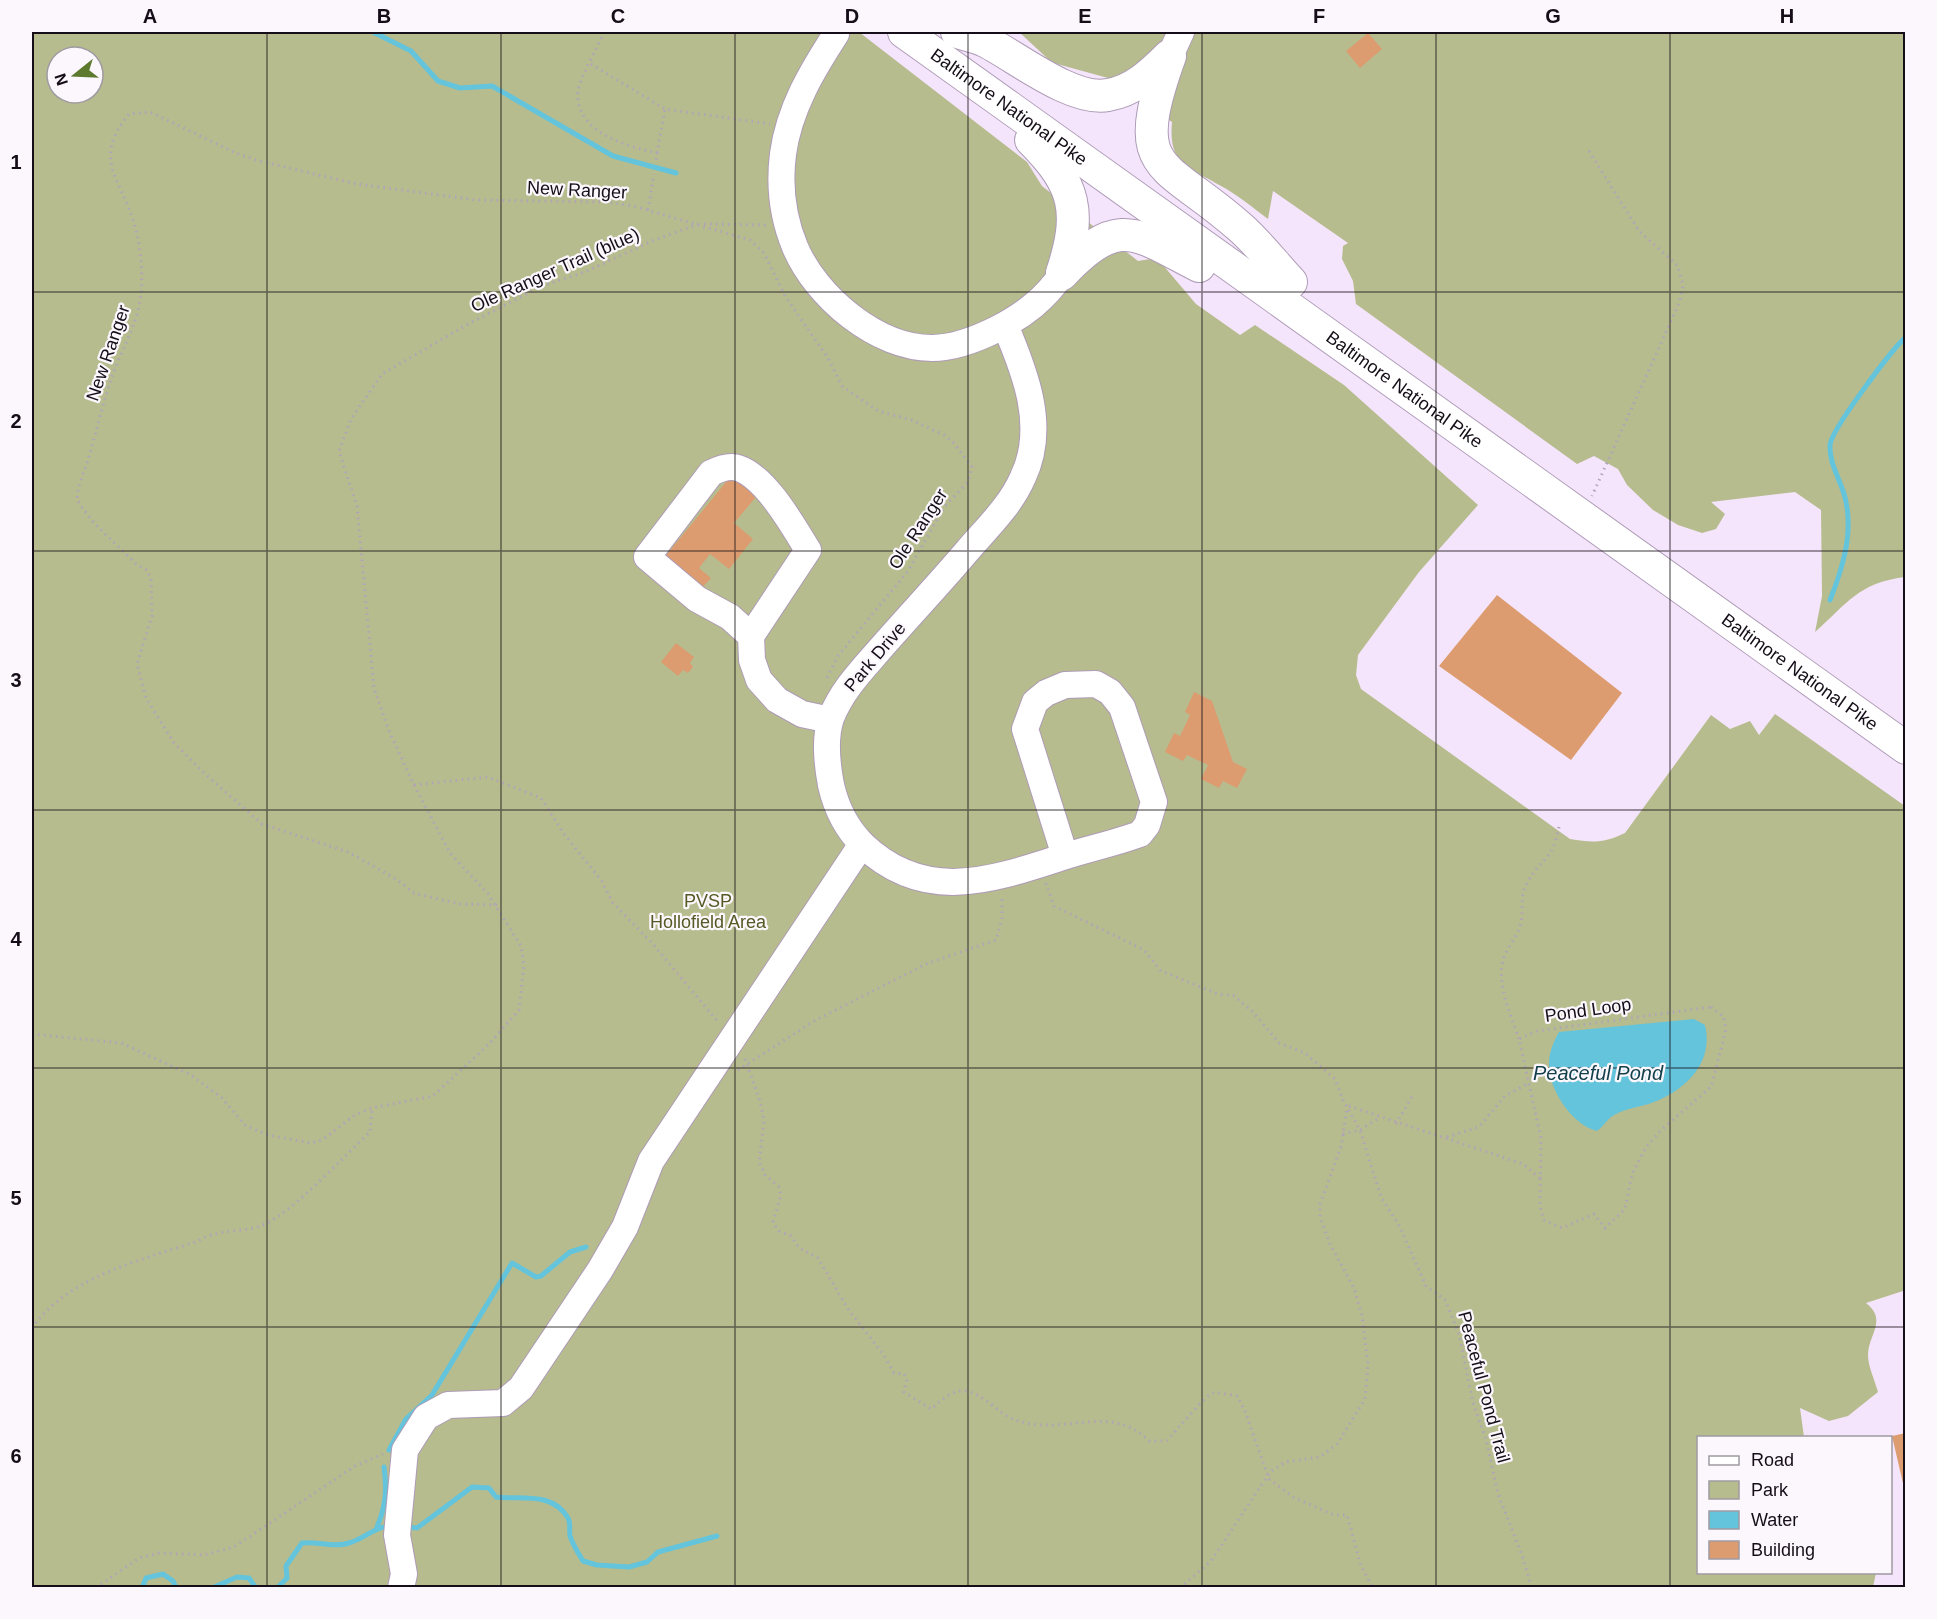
<svg xmlns="http://www.w3.org/2000/svg" width="1937" height="1619" font-family="Arial,sans-serif">
<rect width="100%" height="100%" fill="#f5e5fc"/>
<g fill="#b7bc8f" fill-rule="evenodd">
<path d="M 32,32 L 859,32 L 1027,162 L 1042,186 L 1138,261 L 1157,258 L 1196,304 L 1240,335 L 1255,325 L 1344,385 L 1478,505 L 1419,572 L 1358,655 L 1356,675 L 1361,689 L 1570,839 C 1593,843 1604,843 1625,833 L 1711,715 L 1730,729 L 1750,721 L 1759,735 L 1775,714 L 1905,806 L 1906,1290 L 1866,1303 C 1888,1320 1868,1335 1868,1355 C 1868,1366 1875,1381 1878,1392 L 1848,1416 L 1829,1421 L 1800,1408 L 1804,1437 L 1698,1438 L 1698,1572 L 1876,1573 L 1873,1587 L 32,1588 ZM 57,57 L 93,57 L 93,93 L 57,93 Z"/>
<path d="M 1019,32 L 1905,32 L 1905,577 C 1858,583 1848,603 1815,632 L 1822,596 L 1821,510 L 1795,492 L 1711,502 L 1725,514 L 1716,529 L 1702,533 L 1678,525 L 1653,510 L 1627,485 L 1618,469 L 1594,456 L 1577,464 L 1356,304 L 1353,281 L 1342,259 L 1343,246 L 1348,243 L 1273,191 L 1268,219 C 1253,208 1238,195 1221,186 C 1189,167 1168,166 1172,122 L 1108,78 L 1057,64 L 1048,59 Z"/>
</g>
<path fill="#63c4db" d="M 1694,1019 L 1705,1025 C 1714,1062 1687,1089 1654,1102 C 1641,1107 1626,1108 1614,1115 C 1607,1119 1604,1126 1597,1131 C 1572,1125 1548,1089 1549,1063 C 1549,1052 1554,1041 1559,1032 Z"/>
<g fill="none" stroke-linecap="round" stroke-linejoin="round">
<g stroke="#63c4db" stroke-width="5">
<path d="M 373,32 L 411,51 L 438,81 L 460,88 L 492,86 L 613,156 L 676,173"/>
<path d="M 1830,600 C 1842,570 1853,535 1846,502 C 1843,483 1829,466 1830,445 C 1831,430 1892,349 1906,337"/>
<path d="M 389,1450 L 406,1419 L 432,1395 L 512,1263 L 536,1277 L 541,1276 L 570,1252 L 586,1247"/>
<path d="M 377,1527 C 386,1506 387,1490 384,1467"/>
<path d="M 406,1527 L 417,1528 L 472,1487 L 489,1488 L 496,1497 C 520,1500 552,1491 568,1518 C 571,1523 569,1530 570,1536 C 573,1545 578,1553 583,1561 L 597,1565 L 629,1567 L 647,1562 L 658,1552 L 717,1536"/>
<path d="M 142,1588 L 146,1578 L 163,1574 L 173,1581 L 176,1588"/>
<path d="M 212,1588 L 237,1577 L 249,1578 L 256,1588"/>
<path d="M 277,1588 L 287,1578 L 286,1566 L 302,1543 C 318,1541 333,1548 349,1543 C 364,1539 373,1528 388,1526"/>
</g>
</g>
<g fill="#dc9c70">
<path d="M 1368,33 L 1382,49 L 1360,68 L 1346,51 Z"/>
<path d="M 731,476 L 756,497 L 734,523 L 753,539 L 729,569 L 710,554 L 699,568 L 711,578 L 700,590 L 663,559 Z"/>
<path d="M 1497,595 L 1622,693 L 1571,760 L 1439,666 Z"/>
<path d="M 676,643 L 694,657 L 690,663 L 693,667 L 688,673 L 683,670 L 678,676 L 661,662 Z"/>
<path d="M 1194,692 L 1212,701 L 1233,762 L 1247,769 L 1237,788 L 1223,781 L 1219,788 L 1201,779 L 1208,765 L 1187,755 L 1183,761 L 1165,752 L 1174,733 L 1180,736 L 1190,715 L 1185,712 Z"/>
<path d="M 1906,1433 L 1906,1492 L 1905,1492 L 1892,1436 Z"/>
</g>
<g fill="none" stroke-linecap="round" stroke-linejoin="round">
<g stroke="#ae9bb6" stroke-width="28">
<g id="minor">
<path d="M 836,34 C 812,71 789,109 783,154 C 779,185 783,218 795,247 C 816,297 877,348 932,348 C 954,348 977,339 997,329 C 1024,315 1045,299 1062,274"/>
<path d="M 1170,56 L 1181,32"/>
<path d="M 1005,325 C 1025,372 1047,427 1023,477 C 1011,505 988,527 968,550 C 940,583 910,615 881,648 C 862,670 842,690 831,718 C 824,739 827,764 831,785 C 836,807 847,829 863,845 C 925,904 992,880 1063,857 C 1084,850 1107,845 1128,838 L 1140,834 L 1147,825 L 1154,802 L 1122,707 L 1110,692 L 1096,684 L 1065,685 L 1046,693 L 1035,702 L 1025,729 L 1065,856"/>
<path d="M 751,636 L 730,617 L 697,599 L 647,557 L 711,473 C 719,469 729,465 738,468 C 766,477 793,526 808,550 L 751,636 L 752,660 L 759,680 L 777,700 L 802,714 L 830,720"/>
<path d="M 401,1588 L 404,1574 L 397,1535 L 405,1450 L 426,1417 L 448,1405 L 503,1403 L 521,1388 L 600,1270 L 625,1227 L 651,1161 L 862,844"/>
</g>
</g>
<g stroke="#ae9bb6" stroke-width="34">
<g id="major">
<path id="s1" d="M 904,32 L 1906,748"/>
<path d="M 957,32 C 967,35 978,37 987,42 C 1018,58 1073,102 1108,95 C 1133,91 1151,74 1169,56"/>
<path d="M 1170,56 C 1127,175 1163,159 1241,228 C 1259,244 1275,265 1291,282"/>
<path d="M 1031,140 C 1076,185 1082,212 1062,273"/>
<path d="M 1062,274 C 1119,213 1136,234 1199,266"/>
</g>
</g>
<g stroke="#b1a4b7" stroke-width="3" stroke-dasharray="1.5 4.5" stroke-linecap="butt">
<path d="M 604,32 C 598,46 580,78 578,91 C 574,132 626,146 657,153 L 656,161"/>
<path d="M 591,64 L 665,109 L 770,124"/>
<path d="M 1589,151 L 1639,231 L 1678,266 L 1683,286 L 1680,301 L 1592,496"/>
<path d="M 657,153 L 665,109"/>
<path d="M 648,210 L 654,174"/>
<path d="M 704,224 L 767,225"/>
<path d="M 414,785 L 488,777 L 541,798 L 564,834 L 601,880 L 613,903 L 652,943 L 718,1022"/>
<path d="M 1046,883 L 1054,906 L 1144,950 L 1161,971 L 1218,994 L 1234,996 L 1253,1012 L 1279,1043 L 1305,1053 L 1335,1079 L 1343,1100 L 1360,1130 L 1381,1197 L 1400,1227 L 1426,1286 L 1445,1300 L 1459,1334 L 1473,1403 L 1486,1439 L 1498,1494 L 1522,1555 L 1532,1588"/>
<path d="M 497,905 L 459,904 L 414,893 L 396,879 L 348,852 L 262,824 L 205,774 L 174,743 L 146,698 L 137,664 L 152,616 L 151,579 L 147,570 L 137,565 L 92,521 L 77,500 C 77,486 84,473 88,460 C 97,430 104,398 115,368 C 125,344 138,321 141,295 C 143,271 141,246 134,223 C 121,178 91,160 129,114 L 150,112 L 236,153 L 259,161 L 357,184 L 477,200 L 608,202 L 633,206 L 750,240 L 764,253 L 785,296 L 828,358 L 842,386 L 878,411 L 912,420 L 944,435 L 953,442 L 972,467 L 968,482 L 944,507 L 908,571 L 838,656 L 826,680"/>
<path d="M 1711,1007 L 1724,1017 L 1726,1030 L 1711,1087 L 1662,1129 L 1646,1147 L 1632,1174 L 1625,1209 L 1605,1228 L 1594,1214 L 1562,1228 L 1544,1220 L 1540,1206 L 1541,1138 L 1519,1039 L 1537,1031 Z"/>
<path d="M 32,1034 L 121,1043 L 191,1075 L 222,1098 L 246,1126 L 268,1135 L 311,1143 L 322,1140 L 355,1115 L 372,1108 L 433,1096 L 489,1044 L 519,1010 L 524,965 L 521,946 L 488,894 L 450,853 L 414,785 L 389,731 L 374,688 L 357,506 L 339,451 L 351,419 L 382,374 L 470,323 L 542,286 L 585,272 L 652,241 L 698,224"/>
<path d="M 1519,1039 C 1511,1015 1494,980 1505,955 C 1510,943 1519,934 1521,922 C 1524,908 1519,895 1528,881 C 1543,856 1552,862 1559,827"/>
<path d="M 745,1059 L 760,1101 L 764,1121 L 759,1162 L 765,1175 L 779,1187 L 781,1195 L 773,1222 L 779,1231 L 791,1236 L 799,1248 L 818,1258 L 848,1309 L 883,1354 L 894,1373 L 904,1374 L 907,1379 L 904,1392 L 931,1409 C 941,1401 952,1389 966,1391 C 986,1395 1000,1416 1018,1421 C 1065,1436 1111,1402 1149,1441 L 1166,1441 C 1175,1433 1206,1394 1213,1393 C 1220,1392 1230,1395 1237,1396 L 1245,1411 L 1269,1479 L 1293,1497 L 1334,1515 L 1347,1515 L 1361,1566 L 1373,1588"/>
<path d="M 738,1070 L 814,1021 L 926,964 L 996,940 L 1002,919 L 1002,896"/>
<path d="M 1349,1106 L 1523,1164 L 1541,1179"/>
<path d="M 1396,1124 L 1412,1097"/>
<path d="M 1343,1134 L 1360,1130 L 1379,1118"/>
<path d="M 1447,1137 L 1479,1127 L 1505,1096 L 1529,1083"/>
<path d="M 32,1328 C 70,1275 140,1261 198,1241 C 221,1227 245,1234 265,1224 C 296,1209 343,1157 370,1132 L 372,1108"/>
<path d="M 96,1588 L 139,1558 L 159,1553 L 204,1555 L 234,1547 L 355,1466 L 383,1454"/>
<path d="M 1180,1588 L 1211,1561 L 1270,1472 L 1285,1462 L 1320,1457 L 1337,1444 L 1365,1399 L 1368,1364 L 1362,1316 L 1354,1288 L 1330,1244 L 1320,1217 L 1320,1204 L 1341,1147 L 1347,1108"/>
</g>
<use href="#minor" stroke="#fff" stroke-width="26"/>
<use href="#major" stroke="#fff" stroke-width="32"/>
</g>
<path fill="none" stroke="#150e18" stroke-width="1.5" stroke-opacity="0.55" d="M 267,32 L 267,1588M 501,32 L 501,1588M 735,32 L 735,1588M 968,32 L 968,1588M 1202,32 L 1202,1588M 1436,32 L 1436,1588M 1670,32 L 1670,1588M 32,292 L 1906,292M 32,551 L 1906,551M 32,810 L 1906,810M 32,1068 L 1906,1068M 32,1327 L 1906,1327"/>
<g text-anchor="middle" stroke-width="4.5" stroke-linejoin="round" paint-order="stroke">
<g font-size="18" fill="#150e18" stroke="#fbf7fd">
<text dy="6" stroke="none"><textPath href="#s1" startOffset="129">Baltimore National Pike</textPath></text>
<text transform="translate(577 190) rotate(3)" y="6">New Ranger</text>
<text transform="translate(555 270) rotate(-24)" y="6">Ole Ranger Trail (blue)</text>
<text transform="translate(108 353) rotate(-71)" y="6">New Ranger</text>
<text dy="6" stroke="none"><textPath href="#s1" startOffset="615">Baltimore National Pike</textPath></text>
<text transform="translate(918 529) rotate(-57)" y="6">Ole Ranger</text>
<text transform="translate(875 657) rotate(-50)" y="6">Park Drive</text>
<text dy="6" stroke="none"><textPath href="#s1" startOffset="1101">Baltimore National Pike</textPath></text>
<text transform="translate(1588 1010) rotate(-8)" y="6">Pond Loop</text>
<text transform="translate(1484 1387) rotate(75)" y="6">Peaceful Pond Trail</text>
</g>
<g font-size="18" fill="#555923" stroke="#fbf7fd">
<text x="708" y="907">PVSP<tspan x="708" dy="21">Hollofield Area</tspan></text>
</g>
<g font-size="20" font-style="italic" fill="#123f49" stroke="#fbf7fd">
<text x="1598" y="1080">Peaceful Pond</text>
</g>
</g>
<rect width="1937" height="1619" fill="none" stroke="#fbf7fd" stroke-width="66"/>
<rect x="1697" y="1436" width="195" height="138" fill="#fbf7fd" stroke="#9f9aa1" stroke-width="1.5"/>
<rect x="1709" y="1456" width="30" height="9" fill="#ffffff" stroke="#9f9aa1" stroke-width="1.5"/>
<text x="1751" y="1466" font-size="18" fill="#150e18">Road</text>
<rect x="1709" y="1481" width="30" height="18" fill="#b7bc8f" stroke="#9f9aa1" stroke-width="1.5"/>
<text x="1751" y="1496" font-size="18" fill="#150e18">Park</text>
<rect x="1709" y="1511" width="30" height="18" fill="#63c4db" stroke="#9f9aa1" stroke-width="1.5"/>
<text x="1751" y="1526" font-size="18" fill="#150e18">Water</text>
<rect x="1709" y="1541" width="30" height="18" fill="#dc9c70" stroke="#9f9aa1" stroke-width="1.5"/>
<text x="1751" y="1556" font-size="18" fill="#150e18">Building</text>
<g transform="translate(75 75) rotate(252)"><circle r="28" fill="#fbf7fd" stroke="#9f9aa1" stroke-width="1.5"/>
<path d="M0-4.5L10 22L0 15L-10 22Z" fill="#5e7a2f"/>
<text y="-9" font-size="16" font-weight="bold" text-anchor="middle" fill="#150e18">N</text>
</g>
<rect x="33" y="33" width="1871" height="1553" fill="none" stroke="#150e18" stroke-width="2"/>
<g font-size="20" text-anchor="middle" font-weight="bold" fill="#150e18">
<text x="150" y="23">A</text>
<text x="384" y="23">B</text>
<text x="618" y="23">C</text>
<text x="852" y="23">D</text>
<text x="1085" y="23">E</text>
<text x="1319" y="23">F</text>
<text x="1553" y="23">G</text>
<text x="1787" y="23">H</text>
<text x="16" y="169">1</text>
<text x="16" y="428">2</text>
<text x="16" y="687">3</text>
<text x="16" y="946">4</text>
<text x="16" y="1205">5</text>
<text x="16" y="1463">6</text>
</g>
</svg>
